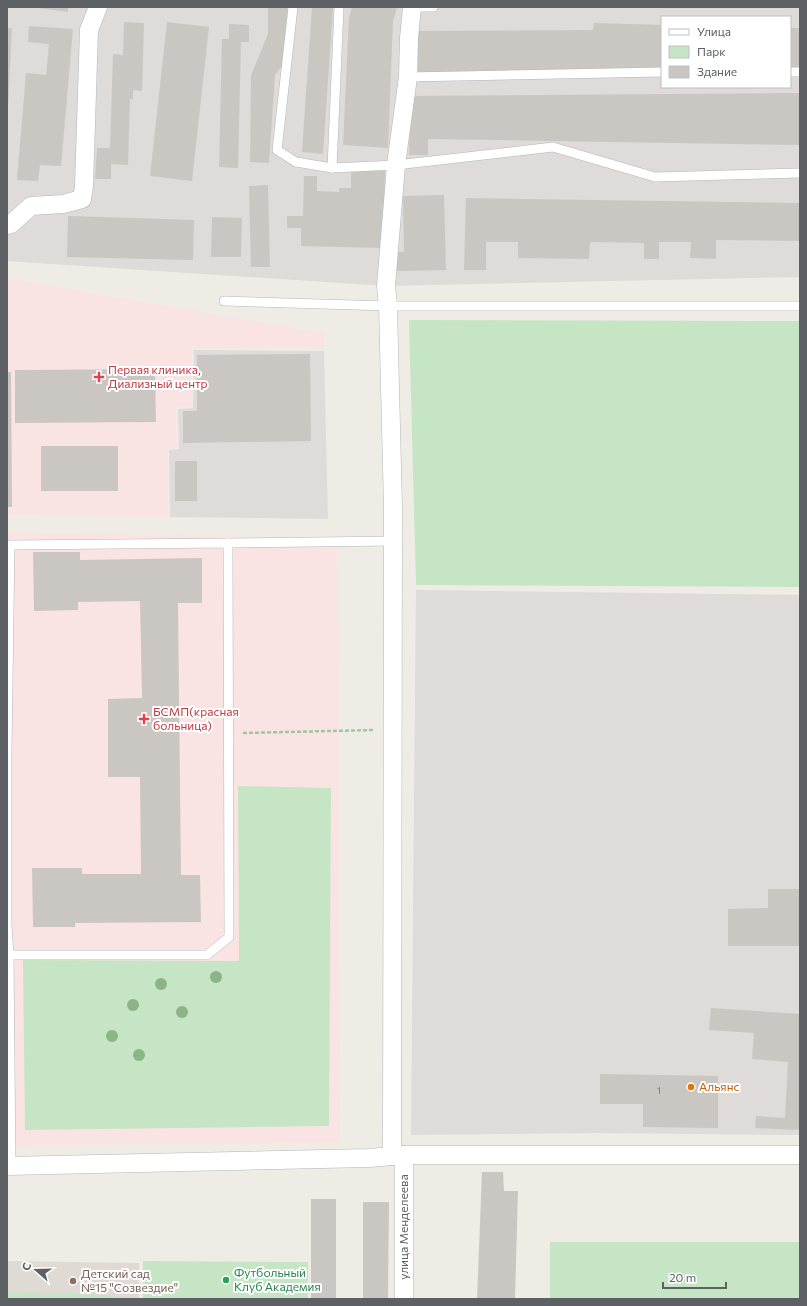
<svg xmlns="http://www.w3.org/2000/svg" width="807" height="1306" font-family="Commissioner,sans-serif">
<rect width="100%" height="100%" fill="#efece6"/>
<g fill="#dedbd8" fill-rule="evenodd">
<path d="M 7,7 L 800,7 L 800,277 L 386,286 L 7,261 ZM 662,17 L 790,17 L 790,87 L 662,87 Z"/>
<path d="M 194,350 L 324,351 L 328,519 L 170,517 L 169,450 L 179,449 L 178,409 L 193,408 Z"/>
<path d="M 416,590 L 800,595 L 800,1135 L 595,1133 L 411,1135 Z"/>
</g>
<path fill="#dfdbd4" d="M 7,1261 L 139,1263 L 139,1299 L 7,1299 Z"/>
<g fill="#fae4e3">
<path d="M 7,278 L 324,333 L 324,348 L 192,348 L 192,407 L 176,407 L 177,448 L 167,448 L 167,517 L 7,515 Z"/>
<path d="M 7,532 L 338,538 L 340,1143 L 7,1145 Z"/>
</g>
<g fill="#c6e5c4">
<path d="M 409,320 L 800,321 L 800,587 L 416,585 Z"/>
<path d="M 238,786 L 331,788 L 329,1126 L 25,1130 L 23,960 L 239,961 Z"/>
<rect x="550" y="1242" width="250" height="57"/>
<path d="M 143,1261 L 308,1262 L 308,1299 L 143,1299 Z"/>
<path d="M 7,1292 L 112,1295 L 115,1299 L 7,1299 Z"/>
</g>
<g fill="#cac7c2">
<path d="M 31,7 L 68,7 L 68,12 Z"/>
<path d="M 268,7 L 288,7 L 282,66 L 275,75 L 269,163 L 250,162 L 251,75 L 268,34 Z"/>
<path d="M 312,7 L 333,7 L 323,154 L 302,152 Z"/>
<path d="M 352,7 L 397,7 L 393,21 L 388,148 L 343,145 L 349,17 Z"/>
<path d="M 124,22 L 144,23 L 142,91 L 133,90 L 133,99 L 130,99 L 128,165 L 111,164 L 111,179 L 95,179 L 97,148 L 110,148 L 113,54 L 123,55 Z"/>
<path d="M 167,22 L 209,27 L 192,181 L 150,176 Z"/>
<path d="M 594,23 L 662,25 L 662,73 L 418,72 L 418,31 L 593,30 Z"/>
<path d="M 229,24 L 249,25 L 249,42 L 241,42 L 238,168 L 219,167 L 222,39 L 229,39 Z"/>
<path d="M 29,26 L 73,29 L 61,166 L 40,165 L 38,181 L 17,180 L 26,73 L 46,75 L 49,44 L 28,42 Z"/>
<path d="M 7,28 L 12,28 L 8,108 L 7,108 Z"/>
<rect x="790" y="28" width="10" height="45"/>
<path d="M 800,93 L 800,145 L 428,139 L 428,155 L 409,155 L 410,96 Z"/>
<path d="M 351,170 L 385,171 L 383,248 L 301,246 L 301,228 L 287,228 L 287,216 L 303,216 L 304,176 L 317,176 L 317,191 L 339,192 L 339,188 L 351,188 Z"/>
<path d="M 268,185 L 270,267 L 251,267 L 249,186 Z"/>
<path d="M 444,195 L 446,270 L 397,271 L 397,252 L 404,252 L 403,196 Z"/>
<path d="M 466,198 L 800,203 L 800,241 L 716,240 L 716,259 L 690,258 L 691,242 L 659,242 L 659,259 L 644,259 L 644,243 L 590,242 L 589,259 L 518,258 L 518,242 L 486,242 L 486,270 L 464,270 Z"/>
<path d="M 68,216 L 194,220 L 193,260 L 67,257 Z"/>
<path d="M 212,217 L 242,218 L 241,257 L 211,257 Z"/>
<path d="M 310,354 L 311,441 L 183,443 L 183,411 L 197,411 L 197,355 Z"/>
<path d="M 155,369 L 156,422 L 15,423 L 15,370 Z"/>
<path d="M 7,372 L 11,372 L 12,507 L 7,507 Z"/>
<rect x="41" y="446" width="77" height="45"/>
<rect x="175" y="461" width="22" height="40"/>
<path d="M 33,552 L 80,552 L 80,560 L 202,558 L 202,603 L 178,603 L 181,875 L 200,875 L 201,922 L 75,923 L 75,927 L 33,927 L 32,868 L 82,868 L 82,874 L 141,874 L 140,777 L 108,777 L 108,699 L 142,698 L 140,601 L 78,602 L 78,610 L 34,611 Z"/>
<path d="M 768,889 L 800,889 L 800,946 L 728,946 L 728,909 L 768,908 Z"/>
<path d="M 711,1008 L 800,1014 L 800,1130 L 755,1128 L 756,1116 L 785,1118 L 788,1062 L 752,1059 L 754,1033 L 709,1030 Z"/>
<path d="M 600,1074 L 718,1076 L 718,1128 L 643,1127 L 643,1104 L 600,1104 Z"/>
<path d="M 482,1172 L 503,1172 L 504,1191 L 518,1191 L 515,1299 L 477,1299 Z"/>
<rect x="311" y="1199" width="25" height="100"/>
<path d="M 363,1202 L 389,1202 L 388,1299 L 363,1299 Z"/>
</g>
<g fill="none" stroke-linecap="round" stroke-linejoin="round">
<g stroke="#b3b6ba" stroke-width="10">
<g id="lane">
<path d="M 293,7 L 277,150 L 296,162 L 332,168 L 396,165 L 553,147 L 655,177 L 800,173"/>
<path d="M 412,7 L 433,7"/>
<path d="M 790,72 L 800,72"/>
<path d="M 408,77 L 662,72"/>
<path d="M 332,168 L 339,7"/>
<path d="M 224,301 L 388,306 L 800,306"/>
<path d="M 228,543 L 393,541"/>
<path d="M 9,955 L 7,925 L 7,752 L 10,545 L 228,543 L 229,937 L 207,955 L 9,955 L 11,1166"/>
</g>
</g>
<g stroke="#b3b6ba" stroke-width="19">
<g id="street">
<path d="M 7,225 L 11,224 L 31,206 L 63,204 L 82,199 L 84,186 L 89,30 L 98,7"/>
<path d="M 392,1156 L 393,508 L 388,306 L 386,286 L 396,165 L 408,77 L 409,38 L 412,7"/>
<path d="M 7,1166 L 369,1158 L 404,1155 L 800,1155"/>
<path d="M 404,1299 L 404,1155"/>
</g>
</g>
<path stroke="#9ec6a6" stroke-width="2.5" stroke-dasharray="4 2" stroke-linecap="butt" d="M 243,733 L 374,730"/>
<use href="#lane" stroke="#fff" stroke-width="9"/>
<use href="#street" stroke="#fff" stroke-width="18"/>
</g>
<g fill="#8db488">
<circle cx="216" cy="977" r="6"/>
<circle cx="161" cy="984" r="6"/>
<circle cx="133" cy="1005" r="6"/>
<circle cx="182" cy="1012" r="6"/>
<circle cx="112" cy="1036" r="6"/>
<circle cx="139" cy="1055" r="6"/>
</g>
<g fill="#e0444e" stroke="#fff" stroke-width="1.5">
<path d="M97 371h4v4h4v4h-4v4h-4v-4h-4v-4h4z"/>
<path d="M142 713h4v4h4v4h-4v4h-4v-4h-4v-4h4z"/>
</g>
<circle fill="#e8710a" stroke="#fff" stroke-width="1.5" cx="691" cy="1087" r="4"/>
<circle fill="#2e9e5b" stroke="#fff" stroke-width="1.5" cx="226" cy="1280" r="4"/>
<circle fill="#8d6e63" stroke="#fff" stroke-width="1.5" cx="73" cy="1281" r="4"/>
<g text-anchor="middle" stroke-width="4" stroke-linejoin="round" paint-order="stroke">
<g font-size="10" fill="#787a7c">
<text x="659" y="1094">1</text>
</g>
<g font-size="12" fill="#be3a42" stroke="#fff" text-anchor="start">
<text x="108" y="374">Первая клиника,<tspan x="108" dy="14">Диализный центр</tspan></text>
<text x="153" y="716">БСМП(красная<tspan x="153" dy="14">больница)</tspan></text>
</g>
<g font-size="12" fill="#c56008" stroke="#fff" text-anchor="start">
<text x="699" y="1091">Альянс</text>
</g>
<g font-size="12" fill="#5d6165" stroke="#fff">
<text transform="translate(404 1227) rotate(-90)" y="4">улица Менделеева</text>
</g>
<g font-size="12" fill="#27864d" stroke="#fff" text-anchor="start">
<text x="234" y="1277">Футбольный<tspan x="234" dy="14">Клуб Академия</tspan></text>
</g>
<g font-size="12" fill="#785e54" stroke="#fff" text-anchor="start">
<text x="81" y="1278">Детский сад<tspan x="81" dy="14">№15 "Созвездие"</tspan></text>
</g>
</g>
<rect width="807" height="1306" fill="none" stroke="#5d6165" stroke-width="16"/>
<rect x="661" y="16" width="130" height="72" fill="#ffffff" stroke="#bec0c1"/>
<rect x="669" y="29" width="20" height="6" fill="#ffffff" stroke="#bec0c1"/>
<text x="697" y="36" font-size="12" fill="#5d6165">Улица</text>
<rect x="669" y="46" width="20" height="12" fill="#c6e5c4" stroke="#bec0c1"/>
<text x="697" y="56" font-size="12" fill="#5d6165">Парк</text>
<rect x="669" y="66" width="20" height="12" fill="#cac7c2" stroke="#bec0c1"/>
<text x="697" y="76" font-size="12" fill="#5d6165">Здание</text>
<g transform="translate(36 1270) rotate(290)" stroke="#ffffff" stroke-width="3" paint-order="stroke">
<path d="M0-3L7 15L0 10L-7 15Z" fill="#5d6165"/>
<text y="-6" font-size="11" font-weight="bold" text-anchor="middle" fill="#5d6165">С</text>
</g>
<path d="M663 1282v6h63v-6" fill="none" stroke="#5d6165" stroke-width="2"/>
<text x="669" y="1282" font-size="12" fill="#5d6165" stroke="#ffffff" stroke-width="3" paint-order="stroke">20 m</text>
</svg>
